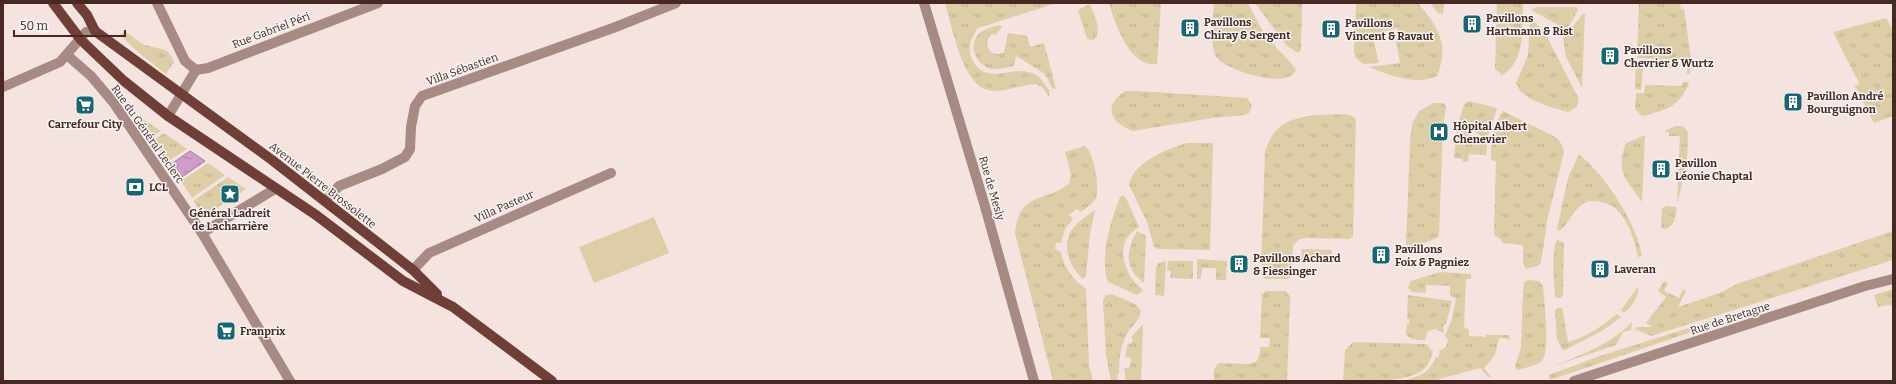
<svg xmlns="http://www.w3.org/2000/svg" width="1896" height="384" font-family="Bitter,serif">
<defs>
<pattern id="grass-tufts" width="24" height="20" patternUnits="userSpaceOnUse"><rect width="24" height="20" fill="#ddcea8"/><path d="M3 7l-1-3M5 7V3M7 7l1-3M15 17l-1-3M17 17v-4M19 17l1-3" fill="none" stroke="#bfb190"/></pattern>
<pattern id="water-ripples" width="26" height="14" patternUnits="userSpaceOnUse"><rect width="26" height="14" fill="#ce9dca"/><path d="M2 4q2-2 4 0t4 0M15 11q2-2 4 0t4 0" fill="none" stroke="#a980a4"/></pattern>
</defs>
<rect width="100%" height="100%" fill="#f4e3df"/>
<g fill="url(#grass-tufts)">
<path d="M 945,3 L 1057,3 L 978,28 C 972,36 967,48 971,57 C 984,88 1011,65 1032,73 C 1040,76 1044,83 1049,90 L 1049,97 L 1043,88 L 1037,84 C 1021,84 1004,94 988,90 C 962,84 952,26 945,3 Z"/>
<path d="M 1109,3 L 1161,3 L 1157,64 C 1129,68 1115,23 1109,3 Z"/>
<path d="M 1214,3 L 1248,3 C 1255,17 1262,32 1273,44 C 1280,52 1290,60 1296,70 C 1288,90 1228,71 1217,58 C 1209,47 1213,17 1214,3 Z"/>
<path d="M 1255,3 L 1302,3 L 1301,50 L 1298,53 L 1286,45 Z"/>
<path d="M 1356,3 L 1418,3 C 1438,27 1450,44 1437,76 C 1416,86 1389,75 1369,67 L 1400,63 L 1396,41 L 1397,28 L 1372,35 L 1379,63 L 1364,64 C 1358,60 1354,58 1354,51 Z"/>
<path d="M 1430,3 L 1444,3 L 1443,14 L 1438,13 Z"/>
<path d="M 1497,3 L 1523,3 C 1522,26 1526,62 1502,75 L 1495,69 Z"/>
<path d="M 1639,3 L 1680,4 L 1681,9 L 1684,9 L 1691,59 L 1690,74 L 1687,74 L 1687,60 L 1637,58 Z"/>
<path d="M 1090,4 C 1094,15 1103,31 1094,40 L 1087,39 L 1078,10 Z"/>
<path d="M 1536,7 L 1577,7 L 1578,10 L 1569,26 L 1564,28 L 1531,10 Z"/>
<path d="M 1583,14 L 1585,14 L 1582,88 L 1566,57 L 1563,38 Z"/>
<path d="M 1530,18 L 1544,31 L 1579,99 L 1577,107 L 1568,112 L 1550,107 L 1531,99 L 1520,91 L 1516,83 L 1528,55 Z"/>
<path d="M 1886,18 L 1893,30 L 1893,116 L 1874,123 L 1855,86 L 1859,84 L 1858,81 L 1833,32 Z"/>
<path d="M 1000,25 L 1002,27 L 995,35 L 992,34 L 988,39 L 987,47 L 992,53 L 999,54 L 1004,52 L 1008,33 L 1027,36 L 1030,47 L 1044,43 L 1056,89 L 1052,88 L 1045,74 L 1016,56 L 1014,66 C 1008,67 999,70 993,69 C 978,68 968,48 977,36 C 982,29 992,27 1000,25 Z"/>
<path d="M 125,31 C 131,35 137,41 143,44 C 159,51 167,44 174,62 L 166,74 L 139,53 L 120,35 Z"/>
<path d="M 1636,62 L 1678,63 L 1678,68 L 1643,67 L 1641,90 L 1635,89 Z"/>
<path d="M 1683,82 L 1689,82 C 1681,106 1665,111 1642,116 L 1635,109 L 1636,93 L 1644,93 L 1645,85 L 1682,86 Z"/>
<path d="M 1125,91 L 1137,91 L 1247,98 L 1252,106 L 1249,113 L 1244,115 L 1212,118 L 1133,131 C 1110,123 1103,106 1125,91 Z"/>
<path d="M 1469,101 L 1497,108 L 1487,140 L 1459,121 L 1464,104 Z"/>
<path d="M 1434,103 L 1444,103 L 1446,107 L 1443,126 L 1439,235 L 1437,238 L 1410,249 L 1406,244 L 1410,142 L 1412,124 L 1419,111 Z"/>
<path d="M 1503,111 L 1557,138 L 1562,145 L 1564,152 L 1547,221 L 1541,263 L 1537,266 L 1526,269 L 1523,263 L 1523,245 L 1502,243 L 1501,239 L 1494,235 L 1496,161 L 1491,160 C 1491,144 1493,124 1503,111 Z"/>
<path d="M 1346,114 L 1352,116 L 1356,119 L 1353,236 L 1350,239 L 1306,238 L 1300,239 L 1293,245 L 1291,276 L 1288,279 L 1265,279 L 1261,274 L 1265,151 C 1268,145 1270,137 1275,132 C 1290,113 1325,115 1346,114 Z"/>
<path d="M 140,117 L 161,131 L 151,138 L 138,118 Z"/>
<path d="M 1457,126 L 1487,145 L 1486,155 L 1469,154 L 1468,162 L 1463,162 L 1463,159 L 1454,158 Z"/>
<path d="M 1676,126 L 1682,126 L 1687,130 L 1688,134 L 1687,163 L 1677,204 L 1680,136 L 1669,136 L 1669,132 L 1665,132 L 1666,130 Z"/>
<path d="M 164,133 L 187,149 L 167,162 L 153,141 Z"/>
<path d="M 1645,135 L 1642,202 C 1626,179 1615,172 1626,143 Z"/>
<path d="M 1187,143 L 1213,143 L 1210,250 L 1158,249 L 1154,247 L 1147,222 L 1129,185 C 1133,162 1167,149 1187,143 Z"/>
<path d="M 1085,146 C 1094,153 1101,189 1095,200 C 1092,204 1085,209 1081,212 L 1077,209 L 1069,215 L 1073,219 L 1065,229 L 1061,243 L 1056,243 L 1055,249 L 1061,252 C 1064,268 1072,279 1086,289 L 1089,365 L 1093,381 L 1053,381 L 1015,233 C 1019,192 1043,203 1069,184 L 1071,174 L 1065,152 Z"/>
<path d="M 1580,155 C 1606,177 1637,223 1642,256 L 1638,257 C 1634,237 1624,205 1601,202 C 1595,201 1589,200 1583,204 C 1573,210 1567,227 1559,231 L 1557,229 L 1568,178 L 1578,156 Z"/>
<path d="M 208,163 L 225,175 L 192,198 L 181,181 Z"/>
<path d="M 228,177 L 246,189 L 237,195 L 231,187 L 223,194 L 229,200 L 204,216 L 193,201 Z"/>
<path d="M 1123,196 L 1126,198 L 1139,227 C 1118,239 1120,260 1132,279 C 1135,283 1140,286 1143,291 L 1137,295 L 1108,282 C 1099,257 1111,221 1120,197 Z"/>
<path d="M 1666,206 L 1677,207 C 1675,217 1675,227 1664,229 L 1661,227 L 1662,209 Z"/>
<path d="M 1095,210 L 1090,234 L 1086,276 L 1083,279 C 1071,268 1062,250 1070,233 C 1074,224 1087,216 1095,210 Z"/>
<path d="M 1137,231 L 1146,236 L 1144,283 C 1124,268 1126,251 1137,231 Z"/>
<path d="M 1893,231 L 1893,260 L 1651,336 L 1635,329 L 1637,327 L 1652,327 L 1646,323 L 1666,297 L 1658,291 L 1664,281 L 1668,283 L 1664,291 L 1679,298 L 1683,289 L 1686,291 L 1678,307 L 1720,293 L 1737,284 Z"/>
<path d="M 1557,240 L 1563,242 L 1564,244 L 1563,295 L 1561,298 L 1556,298 L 1555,294 C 1554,281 1551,252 1557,240 Z"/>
<path d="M 1302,249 L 1332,250 L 1331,261 L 1301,260 Z"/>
<path d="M 1197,259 L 1227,261 L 1226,280 L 1216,280 L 1216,268 L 1202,268 L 1201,279 L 1197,279 Z"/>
<path d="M 1166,261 L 1164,296 L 1155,295 L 1156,268 L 1158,263 Z"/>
<path d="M 1168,261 L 1193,261 L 1193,279 L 1170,278 L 1171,271 L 1167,270 Z"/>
<path d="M 1440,272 L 1471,274 L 1471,279 L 1466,279 L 1464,328 L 1469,329 L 1469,336 L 1486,337 L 1486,335 L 1508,335 L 1510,337 L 1510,339 L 1499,338 L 1495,355 L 1484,368 L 1491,377 L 1488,377 L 1480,368 L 1439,379 L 1440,381 L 1402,381 C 1422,375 1427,375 1436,357 L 1438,358 L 1440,353 L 1438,352 L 1446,347 L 1448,340 L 1445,335 L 1452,319 L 1456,298 L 1450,296 L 1450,286 L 1426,285 L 1426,293 L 1412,292 L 1408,288 L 1411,281 Z"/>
<path d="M 1528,280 L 1539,281 L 1543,286 C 1544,300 1551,354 1541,362 C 1535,366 1524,368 1517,370 L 1515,366 L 1521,348 L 1523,289 L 1524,283 Z"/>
<path d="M 1638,287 C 1640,296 1631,307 1624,313 L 1621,310 Z"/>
<path d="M 1893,289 L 1893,306 L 1888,305 L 1878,307 L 1874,295 Z"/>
<path d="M 1266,291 L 1286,291 L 1290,297 L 1287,381 L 1214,381 L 1214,369 L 1219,363 L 1250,364 L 1257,361 L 1260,353 L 1260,347 L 1269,347 L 1270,338 L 1260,338 L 1262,295 Z"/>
<path d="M 1112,294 L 1135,304 L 1141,310 C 1140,321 1132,325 1127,334 C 1120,347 1119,360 1119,374 L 1117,375 L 1118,380 L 1120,381 L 1111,381 L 1106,355 L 1103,300 L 1106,295 Z"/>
<path d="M 1408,295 L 1452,301 L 1446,324 L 1444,324 L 1443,328 L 1444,329 L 1443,333 L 1435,329 L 1428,331 L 1425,340 C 1417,340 1411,341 1406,334 L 1407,324 L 1409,324 L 1409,319 L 1407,319 Z"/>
<path d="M 1557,308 L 1562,308 L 1563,311 L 1568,342 C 1587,337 1602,326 1617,314 L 1621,317 L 1602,331 L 1563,351 L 1557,339 L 1555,311 Z"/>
<path d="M 1714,320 L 1715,324 L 1550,380 L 1549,375 L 1600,356 Z"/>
<path d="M 1632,322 L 1631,330 L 1623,332 L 1616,345 L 1548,368 C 1577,357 1610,345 1632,322 Z"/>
<path d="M 1143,324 L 1141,381 L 1126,381 L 1124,368 L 1130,367 L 1131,358 L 1125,357 L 1128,343 L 1131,344 L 1133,339 L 1131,337 Z"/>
<path d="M 1353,342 L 1426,344 L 1433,352 C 1431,356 1430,362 1427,366 C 1413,384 1364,381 1343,381 L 1345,350 Z"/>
</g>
<path fill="#ddcea8" d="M 654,217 L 669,253 L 594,283 L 579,247 Z"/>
<path fill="url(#water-ripples)" stroke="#a67a98" d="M 190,151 L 205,161 L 179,179 L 170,165 Z"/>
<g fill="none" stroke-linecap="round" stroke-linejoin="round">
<g stroke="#a88a85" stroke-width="10">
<path d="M 157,3 L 185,61 L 196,70"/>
<path d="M 924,3 L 984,203 L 1034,381"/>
<path d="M 67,55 L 91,76 L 113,102 L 202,233 L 275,189"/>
<path d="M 196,70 L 208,68 L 378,3"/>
<path d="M 3,87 L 60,62 L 86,32 L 95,31"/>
<path d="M 168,116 L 196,70"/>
<path d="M 325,201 L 339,186 L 382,169 L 405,157 L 410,149 L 411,127 L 415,106 L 422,96 L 613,28 L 676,3"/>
<path d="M 202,233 L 290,381"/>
<path d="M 413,270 L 429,253 L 611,173"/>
<path d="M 1574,381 L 1865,286 L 1893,279"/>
</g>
<g stroke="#6f3e37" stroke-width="10">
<path d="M 53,3 L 81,40 L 124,81 L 168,116 L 316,215 L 403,281 L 453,307 L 552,381"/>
<path d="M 77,3 L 87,15 L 95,31 L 272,160 L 413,270 L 437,294"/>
</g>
</g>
<defs>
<g id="building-square" transform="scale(1)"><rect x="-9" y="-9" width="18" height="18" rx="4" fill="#196570" stroke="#f4f4f4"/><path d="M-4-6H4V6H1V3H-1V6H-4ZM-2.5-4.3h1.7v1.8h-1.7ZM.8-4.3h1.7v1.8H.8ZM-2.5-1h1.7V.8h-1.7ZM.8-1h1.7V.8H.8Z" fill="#fff"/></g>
<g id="supermarket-square" transform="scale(1)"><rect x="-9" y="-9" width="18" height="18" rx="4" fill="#196570" stroke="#f4f4f4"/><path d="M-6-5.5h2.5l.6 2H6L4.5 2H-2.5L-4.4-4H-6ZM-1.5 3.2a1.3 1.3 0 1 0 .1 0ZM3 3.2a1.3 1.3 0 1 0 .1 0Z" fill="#fff"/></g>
<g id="hospital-square" transform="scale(1)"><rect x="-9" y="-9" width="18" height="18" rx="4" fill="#196570" stroke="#f4f4f4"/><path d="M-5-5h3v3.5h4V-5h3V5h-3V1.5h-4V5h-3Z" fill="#fff"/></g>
<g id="bank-square" transform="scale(1)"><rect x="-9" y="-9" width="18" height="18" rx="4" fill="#196570" stroke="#f4f4f4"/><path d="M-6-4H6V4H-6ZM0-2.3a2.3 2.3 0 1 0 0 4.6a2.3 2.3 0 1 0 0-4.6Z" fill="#fff"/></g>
<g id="sight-square" transform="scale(1)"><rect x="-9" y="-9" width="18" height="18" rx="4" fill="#196570" stroke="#f4f4f4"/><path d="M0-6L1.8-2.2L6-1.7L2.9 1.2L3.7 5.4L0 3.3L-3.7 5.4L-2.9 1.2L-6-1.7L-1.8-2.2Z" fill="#fff"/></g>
</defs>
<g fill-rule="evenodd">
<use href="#building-square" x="1472" y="24"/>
<use href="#building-square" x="1190" y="28"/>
<use href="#building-square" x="1331" y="29"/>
<use href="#building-square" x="1610" y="56"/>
<use href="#building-square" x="1793" y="102"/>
<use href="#supermarket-square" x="85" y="105"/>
<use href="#hospital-square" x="1439" y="132"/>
<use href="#building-square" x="1661" y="169"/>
<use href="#bank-square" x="135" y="187"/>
<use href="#sight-square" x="230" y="194"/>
<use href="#building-square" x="1381" y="255"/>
<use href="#building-square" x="1239" y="264"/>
<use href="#building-square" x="1600" y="269"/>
<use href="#supermarket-square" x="226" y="331"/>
</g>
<g text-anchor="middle" stroke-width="3" stroke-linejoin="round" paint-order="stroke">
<g font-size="11" font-weight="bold" fill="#482822" stroke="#f4f4f4" text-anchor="start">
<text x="1486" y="22">Pavillons<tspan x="1486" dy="13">Hartmann &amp; Rist</tspan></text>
<text x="1204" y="26">Pavillons<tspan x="1204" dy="13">Chiray &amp; Sergent</tspan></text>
<text x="1345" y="27">Pavillons<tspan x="1345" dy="13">Vincent &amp; Ravaut</tspan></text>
<text x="1624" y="54">Pavillons<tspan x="1624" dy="13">Chevrier &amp; Wurtz</tspan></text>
<text x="1807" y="100">Pavillon André<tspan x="1807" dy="13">Bourguignon</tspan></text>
<text x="85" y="128" text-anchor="middle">Carrefour City</text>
<text x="1453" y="130">Hôpital Albert<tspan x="1453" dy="13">Chenevier</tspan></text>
<text x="1675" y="167">Pavillon<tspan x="1675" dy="13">Léonie Chaptal</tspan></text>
<text x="149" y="191">LCL</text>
<text x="230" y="217" text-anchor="middle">Général Ladreit<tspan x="230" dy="13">de Lacharrière</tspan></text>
<text x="1395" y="253">Pavillons<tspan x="1395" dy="13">Foix &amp; Pagniez</tspan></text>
<text x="1253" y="262">Pavillons Achard<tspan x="1253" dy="13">&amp; Fiessinger</tspan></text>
<text x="1614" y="273">Laveran</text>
<text x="240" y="335">Franprix</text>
</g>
<g font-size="11" fill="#482822" stroke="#f4f4f4">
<text transform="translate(271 30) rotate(-21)" y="4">Rue Gabriel Péri</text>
<text transform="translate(462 69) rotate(-20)" y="4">Villa Sébastien</text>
<text transform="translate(148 134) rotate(55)" y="4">Rue du Général Leclerc</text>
<text transform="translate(323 185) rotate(38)" y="4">Avenue Pierre Brossolette</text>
<text transform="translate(992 188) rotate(74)" y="4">Rue de Mesly</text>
<text transform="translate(504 206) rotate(-24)" y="4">Villa Pasteur</text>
<text transform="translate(1730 318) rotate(-18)" y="4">Rue de Bretagne</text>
</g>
</g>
<rect width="1896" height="384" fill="none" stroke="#482822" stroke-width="8"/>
<path d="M14 30v6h111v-6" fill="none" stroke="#482822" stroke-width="2"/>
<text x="20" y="30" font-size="12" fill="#482822" stroke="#f4f4f4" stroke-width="3" paint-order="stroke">50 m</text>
</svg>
